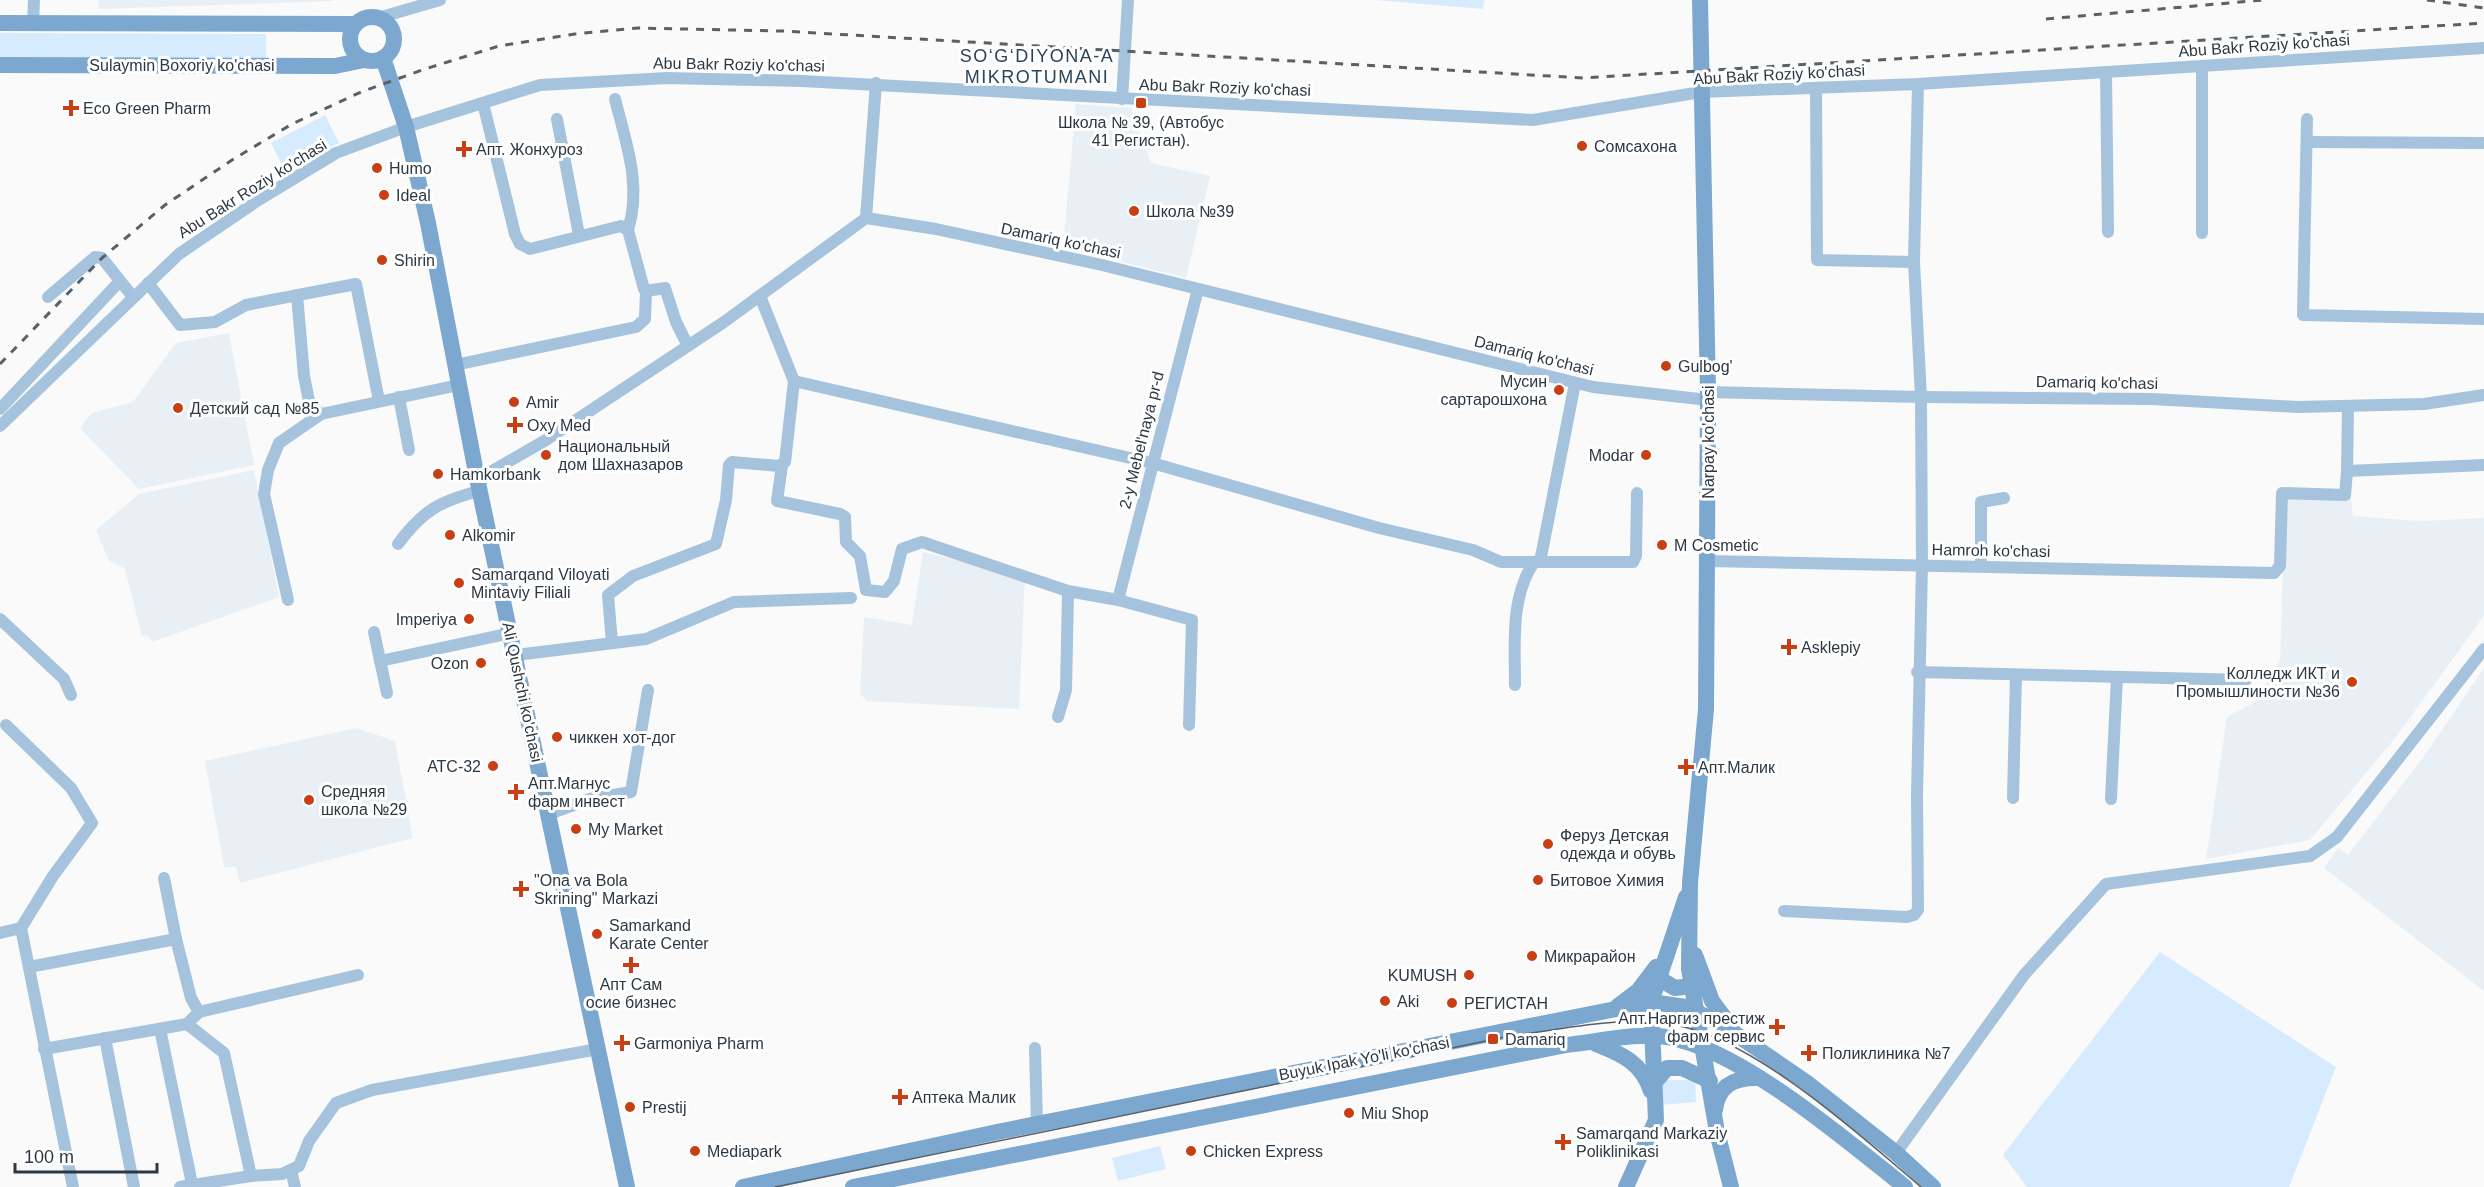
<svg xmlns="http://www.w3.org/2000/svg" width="2484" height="1187" font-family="Helvetica,sans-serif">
<rect width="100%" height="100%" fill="#fafafa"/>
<g fill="#e8f0f6">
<path d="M 98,0 L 333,0 L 333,1 L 99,9 Z"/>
<path d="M 1076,104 L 1131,108 L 1151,163 L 1210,176 L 1186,278 L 1063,247 Z"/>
<path d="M 229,333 L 254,465 L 139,489 L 80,428 L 92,413 L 133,402 L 176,343 Z"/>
<path d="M 254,470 L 279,597 L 152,642 L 148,635 L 142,636 L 125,569 L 109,561 L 96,530 L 139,494 Z"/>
<path d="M 2285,496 L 2351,496 L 2353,516 L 2420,521 L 2484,518 L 2484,616 L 2396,737 L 2310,840 L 2206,859 L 2227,717 L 2255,702 L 2280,661 Z"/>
<path d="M 923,552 L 1025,576 L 1019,709 L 867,701 L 860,694 L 864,617 L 912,625 Z"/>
<path d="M 2484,668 L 2484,991 L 2324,868 L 2338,848 L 2348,855 L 2425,755 Z"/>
<path d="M 356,728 L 395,741 L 413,838 L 240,883 L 236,867 L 224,867 L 205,761 Z"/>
</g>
<g fill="#d7ebff">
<path d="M 1375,0 L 1484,0 L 1483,9 Z"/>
<path d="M 0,33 L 266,34 L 266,58 L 0,57 Z"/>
<path d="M 325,115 L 339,143 L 285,171 L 271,143 Z"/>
<path d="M 2160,952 L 2336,1067 L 2289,1187 L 2027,1187 L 2003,1155 Z"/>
<path d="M 1662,1080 L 1695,1080 L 1696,1102 L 1660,1105 Z"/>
<path d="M 1160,1146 L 1166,1169 L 1118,1181 L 1112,1158 Z"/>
</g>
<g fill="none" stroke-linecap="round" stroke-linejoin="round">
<g stroke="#a6c3de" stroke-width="12">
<path d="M 378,18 L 440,0"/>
<path d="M 33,24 L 34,0"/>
<path d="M 2106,72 L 2108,232"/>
<path d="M 1816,88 L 1817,260 L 1914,262"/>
<path d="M 615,99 C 626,143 642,185 628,230"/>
<path d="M 1122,99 L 1128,0"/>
<path d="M 483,103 L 515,234 L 520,244 L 530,249 L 621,226 L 628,230 L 644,289 L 646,291 L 665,288 L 676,322 L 688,346"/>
<path d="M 557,119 L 579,235"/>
<path d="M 2307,119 L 2303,315 L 2484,319"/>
<path d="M 2307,142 L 2484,143"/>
<path d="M 866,218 L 876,83"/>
<path d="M 2202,233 L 2202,66"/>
<path d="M 148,283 L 180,325 L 215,322 L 246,305 L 356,284 L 379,401"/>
<path d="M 297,295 L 304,376 L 310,406 L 321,414"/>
<path d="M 760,296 L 794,381 L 1152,463 L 1379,528 L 1473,550 L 1501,562 L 1633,562 L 1636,556 L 1637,493"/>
<path d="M 48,297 L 95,257 L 102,258 L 133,297"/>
<path d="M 455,365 L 636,327 L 645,319 L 646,291"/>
<path d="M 1708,392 L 1921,397 L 2152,399 L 2298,407 L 2424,404 L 2484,395"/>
<path d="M 399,397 L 409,450"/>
<path d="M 2348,408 L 2347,471 L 2484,465"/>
<path d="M 0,409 L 120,281"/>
<path d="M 0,426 L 179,254 L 260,199 L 336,153 L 406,127 L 540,85 L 667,78 L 802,81 L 1533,120 L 1701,92 L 1918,84 L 2484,48"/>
<path d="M 782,465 L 777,501 L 840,514 L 845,517 L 846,542 L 860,556 L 866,590 L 885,592 L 894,581 L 902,549 L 922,542 L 1068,591 L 1118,600 L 1192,620 L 1189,725"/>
<path d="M 478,483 L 494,470 L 546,440 L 724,322 L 866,218 L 936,229 L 1102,265 L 1593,387 L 1708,400"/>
<path d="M 398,544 C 422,511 440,501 479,491"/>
<path d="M 1707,561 L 2274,573 L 2280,566 L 2282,493 L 2345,495 L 2347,471"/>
<path d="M 1540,562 L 1575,383"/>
<path d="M 1981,566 L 1981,502 L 2004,498"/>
<path d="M 288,600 L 264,494 L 268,470 L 279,443 L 321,414 L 459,385"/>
<path d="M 1118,600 L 1198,289"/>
<path d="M 0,619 L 64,679 L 71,695"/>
<path d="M 374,632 L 387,693"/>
<path d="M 612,643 L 608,595 L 633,576 L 716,544 L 726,500 L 729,465 L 732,462 L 779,466 L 785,462 L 794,381"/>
<path d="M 516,655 L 646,639 L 734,602 L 851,598"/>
<path d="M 380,661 L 511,633"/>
<path d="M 1917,672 L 2246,680"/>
<path d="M 1515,685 C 1515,643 1510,598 1534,562"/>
<path d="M 1058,717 L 1066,690 L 1068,591"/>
<path d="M 6,725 L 71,788 L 92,823 L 53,876 L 21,928 L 73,1187"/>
<path d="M 2013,798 L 2016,675"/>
<path d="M 2111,799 L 2117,677"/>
<path d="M 549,814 L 590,799 L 631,792 L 648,690"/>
<path d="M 164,878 L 176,939"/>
<path d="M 1784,911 L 1907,917 L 1914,915 L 1918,910 L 1917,796 L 1922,565 L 1921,397 L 1914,262 L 1918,84"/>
<path d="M 0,933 L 21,928"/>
<path d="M 29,967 L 176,939 L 191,998 L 199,1012"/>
<path d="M 187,1024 L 224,1053 L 251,1176 L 282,1174 L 299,1166 L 309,1141 L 336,1103 L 372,1090 L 598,1049"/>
<path d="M 160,1029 L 192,1184"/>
<path d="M 105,1038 L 134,1187"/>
<path d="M 1035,1048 L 1037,1124"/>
<path d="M 44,1049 L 187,1024 L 199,1012 L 358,975"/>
<path d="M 1896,1153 L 2024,975 L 2106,884 L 2310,856 L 2337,837 L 2484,649"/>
<path d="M 291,1170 L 295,1187"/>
<path d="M 180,1187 L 251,1176"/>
</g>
<g stroke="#7ca8cf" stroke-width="16">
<path d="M 1700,0 L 1708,392 L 1706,709 L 1690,883 L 1689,969 L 1717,1132 L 1731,1187"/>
<circle cx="372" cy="39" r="22"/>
<path d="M 0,23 L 355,24"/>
<path d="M 383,58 L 406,127 L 428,223 L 478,483 L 627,1187"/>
<path d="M 0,65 L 335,66 L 364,60"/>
<path d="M 1695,955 L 1712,1001 L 1732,1028"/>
<path d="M 1658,978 L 1675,988 L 1691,986"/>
<path d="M 1618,1006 L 1638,991 L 1656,967"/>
<path d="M 1596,1044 C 1622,1054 1642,1063 1651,1091"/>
<path d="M 1655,1082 L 1667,1068 L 1682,1068 L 1710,1081"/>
<path d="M 1715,1110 C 1718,1086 1733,1078 1756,1078"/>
<path d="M 743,1187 L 997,1132 L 1651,1002 L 1686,1007 L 1721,1024 L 1806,1082 L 1896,1153 L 1933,1187"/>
<path d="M 853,1187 L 1566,1045 C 1598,1042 1635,1032 1667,1037 C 1740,1049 1846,1140 1905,1187"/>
<path d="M 1626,1187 L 1656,1120 L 1651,1002 L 1686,897"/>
</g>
<path stroke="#576169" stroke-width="1.5" d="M 775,1187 L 1515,1035 C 1566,1029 1624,1015 1675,1025 C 1754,1039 1860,1135 1921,1187"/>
<g stroke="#576169" stroke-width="3" stroke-dasharray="8 8" stroke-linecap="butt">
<path d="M 2427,0 L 2484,8"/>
<path d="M 2046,19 L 2263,0"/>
<path d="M 0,364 L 102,258 L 165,205 L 232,160 L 292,124 L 361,92 L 425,69 L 499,46 L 575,34 L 638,28 L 782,31 L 1583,78 L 2484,23"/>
</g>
</g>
<g fill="#c83f13" stroke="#fff" stroke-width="2">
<rect x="1135" y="97" width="12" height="12" rx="3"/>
<path d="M68 99h6v6h6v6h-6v6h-6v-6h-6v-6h6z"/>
<circle cx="1582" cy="146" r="6"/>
<path d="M461 140h6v6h6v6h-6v6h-6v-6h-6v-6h6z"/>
<circle cx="377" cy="168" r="6"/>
<circle cx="384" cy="195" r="6"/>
<circle cx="1134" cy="211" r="6"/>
<circle cx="382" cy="260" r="6"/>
<circle cx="1666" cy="366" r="6"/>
<circle cx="1559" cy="390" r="6"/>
<circle cx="514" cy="402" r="6"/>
<circle cx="178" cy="408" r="6"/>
<path d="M512 416h6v6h6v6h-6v6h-6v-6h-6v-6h6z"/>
<circle cx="546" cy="455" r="6"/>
<circle cx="1646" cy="455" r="6"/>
<circle cx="438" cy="474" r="6"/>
<circle cx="450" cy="535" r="6"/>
<circle cx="1662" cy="545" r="6"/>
<circle cx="459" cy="583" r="6"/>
<circle cx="469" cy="619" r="6"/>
<path d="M1786 638h6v6h6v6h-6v6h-6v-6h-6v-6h6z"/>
<circle cx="481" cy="663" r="6"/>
<circle cx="2352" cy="682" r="6"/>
<circle cx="557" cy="737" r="6"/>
<circle cx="493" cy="766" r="6"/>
<path d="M1683 758h6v6h6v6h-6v6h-6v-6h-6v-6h6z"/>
<path d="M513 783h6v6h6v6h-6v6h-6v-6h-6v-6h6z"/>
<circle cx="309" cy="800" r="6"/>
<circle cx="576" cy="829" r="6"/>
<circle cx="1548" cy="844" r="6"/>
<circle cx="1538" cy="880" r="6"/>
<path d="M518 880h6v6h6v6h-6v6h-6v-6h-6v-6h6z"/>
<circle cx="597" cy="934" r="6"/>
<circle cx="1532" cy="956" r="6"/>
<path d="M628 956h6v6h6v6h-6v6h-6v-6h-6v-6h6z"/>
<circle cx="1469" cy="975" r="6"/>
<circle cx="1385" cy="1001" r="6"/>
<circle cx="1452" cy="1003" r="6"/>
<path d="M1774 1018h6v6h6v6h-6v6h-6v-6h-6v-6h6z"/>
<rect x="1487" y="1033" width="12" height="12" rx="3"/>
<path d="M619 1034h6v6h6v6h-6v6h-6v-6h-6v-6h6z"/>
<path d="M1806 1044h6v6h6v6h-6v6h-6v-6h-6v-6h6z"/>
<path d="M897 1088h6v6h6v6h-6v6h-6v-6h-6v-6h6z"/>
<circle cx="630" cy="1107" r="6"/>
<circle cx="1349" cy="1113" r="6"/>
<path d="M1560 1133h6v6h6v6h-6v6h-6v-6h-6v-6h6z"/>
<circle cx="695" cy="1151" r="6"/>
<circle cx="1191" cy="1151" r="6"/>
</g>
<g text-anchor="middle" stroke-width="6" stroke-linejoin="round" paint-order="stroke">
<g font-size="16" fill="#2c3843" stroke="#fff">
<text transform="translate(2264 45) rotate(-4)" y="6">Abu Bakr Roziy ko'chasi</text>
<text transform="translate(739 64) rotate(1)" y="6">Abu Bakr Roziy ko'chasi</text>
<text x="182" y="71">Sulaymin Boxoriy ko'chasi</text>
<text transform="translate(1779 74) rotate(-3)" y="6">Abu Bakr Roziy ko'chasi</text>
<text transform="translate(1225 87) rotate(2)" y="6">Abu Bakr Roziy ko'chasi</text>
<text transform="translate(252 188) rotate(-32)" y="6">Abu Bakr Roziy ko'chasi</text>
<text transform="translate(1061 240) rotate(12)" y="6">Damariq ko'chasi</text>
<text transform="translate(1534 355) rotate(14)" y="6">Damariq ko'chasi</text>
<text transform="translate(2097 382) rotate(1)" y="6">Damariq ko'chasi</text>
<text transform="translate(1141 440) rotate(-76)" y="6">2-y Mebel'naya pr-d</text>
<text transform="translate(1708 442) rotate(-90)" y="6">Narpay ko'chasi</text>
<text transform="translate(1991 550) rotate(1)" y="6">Hamroh ko'chasi</text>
<text transform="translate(523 692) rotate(78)" y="6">Ali Qushchi ko'chasi</text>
<text transform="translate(1364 1058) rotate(-11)" y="6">Buyuk Ipak Yo'li ko'chasi</text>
</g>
<g font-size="16" fill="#2c3843" stroke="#fff" text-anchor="start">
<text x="83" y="114">Eco Green Pharm</text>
<text x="1141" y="128" text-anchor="middle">Школа № 39, (Автобус<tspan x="1141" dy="18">41 Регистан).</tspan></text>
<text x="1594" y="152">Сомсахона</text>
<text x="476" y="155">Апт. Жонхуроз</text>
<text x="389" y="174">Humo</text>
<text x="396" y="201">Ideal</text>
<text x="1146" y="217">Школа №39</text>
<text x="394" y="266">Shirin</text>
<text x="1678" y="372">Gulbog'</text>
<text x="1547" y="387" text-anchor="end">Мусин<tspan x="1547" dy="18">сартарошхона</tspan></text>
<text x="526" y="408">Amir</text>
<text x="190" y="414">Детский сад №85</text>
<text x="527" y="431">Oxy Med</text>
<text x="558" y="452">Национальный<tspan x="558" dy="18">дом Шахназаров</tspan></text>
<text x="1634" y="461" text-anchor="end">Modar</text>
<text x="450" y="480">Hamkorbank</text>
<text x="462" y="541">Alkomir</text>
<text x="1674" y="551">M Cosmetic</text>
<text x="471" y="580">Samarqand Viloyati<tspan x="471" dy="18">Mintaviy Filiali</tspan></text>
<text x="457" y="625" text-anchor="end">Imperiya</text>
<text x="1801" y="653">Asklepiy</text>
<text x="469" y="669" text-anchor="end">Ozon</text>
<text x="2340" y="679" text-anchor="end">Колледж ИКТ и<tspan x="2340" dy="18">Промышлиности №36</tspan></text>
<text x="569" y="743">чиккен хот-дог</text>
<text x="481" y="772" text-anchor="end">АТС-32</text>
<text x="1698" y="773">Апт.Малик</text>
<text x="528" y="789">Апт.Магнус<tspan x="528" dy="18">фарм инвест</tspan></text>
<text x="321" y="797">Средняя<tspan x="321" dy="18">школа №29</tspan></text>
<text x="588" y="835">My Market</text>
<text x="1560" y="841">Феруз Детская<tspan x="1560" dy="18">одежда и обувь</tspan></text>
<text x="534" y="886">"Ona va Bola<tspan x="534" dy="18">Skrining" Markazi</tspan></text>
<text x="1550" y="886">Битовое Химия</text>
<text x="609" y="931">Samarkand<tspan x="609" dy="18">Karate Center</tspan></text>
<text x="1544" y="962">Микрарайон</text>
<text x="1457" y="981" text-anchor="end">KUMUSH</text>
<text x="631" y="990" text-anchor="middle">Апт Сам<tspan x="631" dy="18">осие бизнес</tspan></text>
<text x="1397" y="1007">Aki</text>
<text x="1464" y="1009">РЕГИСТАН</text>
<text x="1765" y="1024" text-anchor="end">Апт.Наргиз престиж<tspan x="1765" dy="18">фарм сервис</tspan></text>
<text x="1505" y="1045">Damariq</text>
<text x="634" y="1049">Garmoniya Pharm</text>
<text x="1822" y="1059">Поликлиника №7</text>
<text x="912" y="1103">Аптека Малик</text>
<text x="642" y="1113">Prestij</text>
<text x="1361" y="1119">Miu Shop</text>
<text x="1576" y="1139">Samarqand Markaziy<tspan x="1576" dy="18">Poliklinikasi</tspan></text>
<text x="707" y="1157">Mediapark</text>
<text x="1203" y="1157">Chicken Express</text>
</g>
<g font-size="18" letter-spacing="1.5" fill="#2b455b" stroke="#fff">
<text x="1037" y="62">SO‘G‘DIYONA-А<tspan x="1037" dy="21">MIKROTUMANI</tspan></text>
</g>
</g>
<path d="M15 1163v9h142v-9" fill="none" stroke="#2c3843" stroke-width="3"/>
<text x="24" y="1163" font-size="18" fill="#2c3843" stroke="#ffffff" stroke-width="4.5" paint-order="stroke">100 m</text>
</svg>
